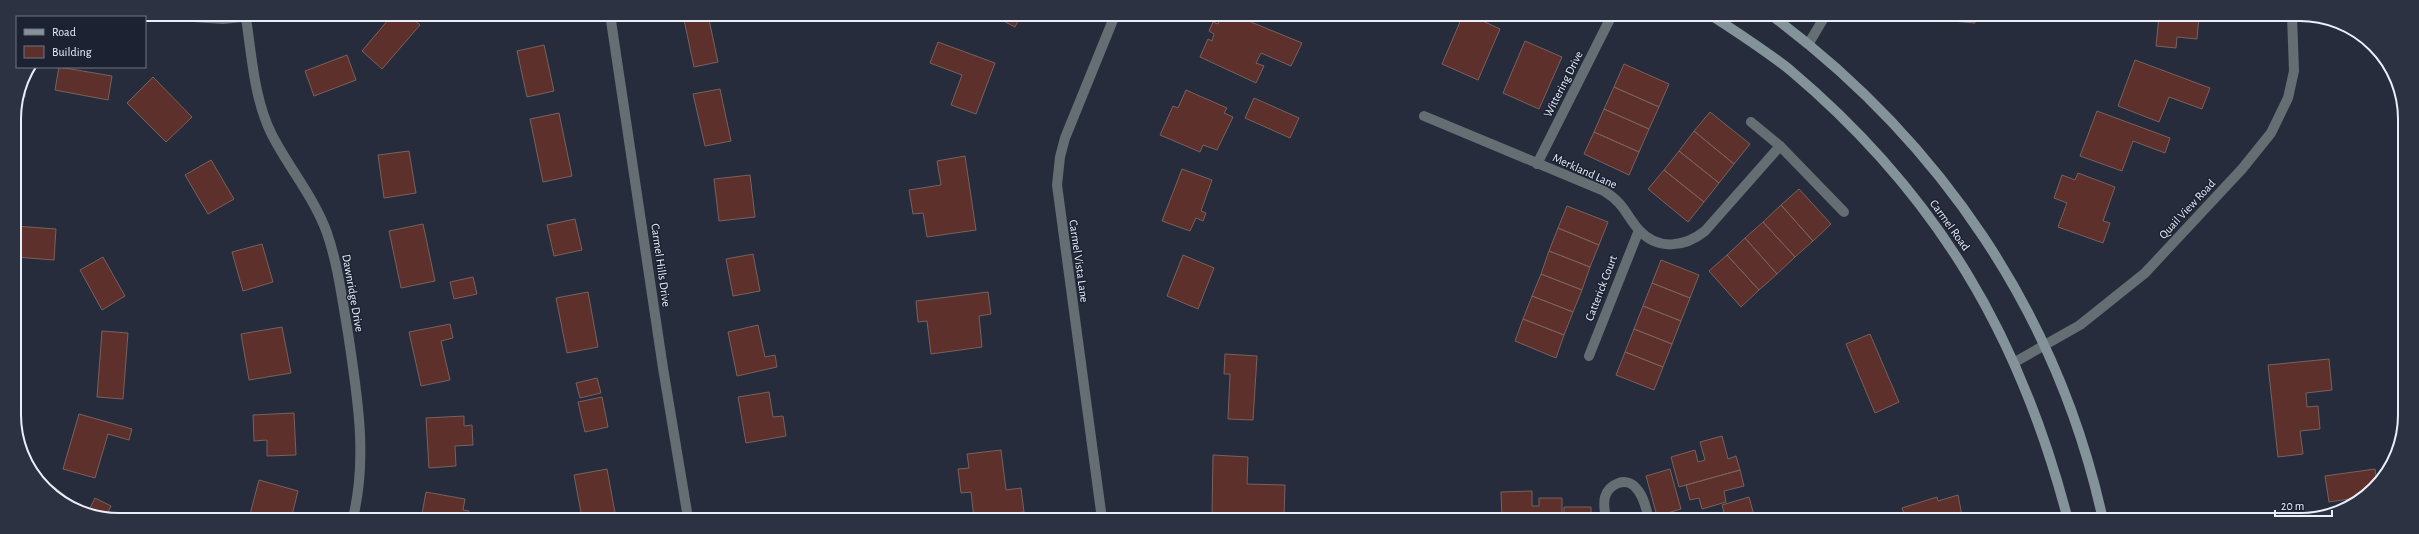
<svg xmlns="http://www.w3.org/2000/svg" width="2419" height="534" font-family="'Alegreya Sans',sans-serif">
  <rect width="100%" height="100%" fill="#262c3c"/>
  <!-- building -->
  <path fill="#5d302b" stroke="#78615e" d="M393 14H407L420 25 382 69 362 51Z
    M683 15H708L718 62 694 67Z
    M992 15H1021L1015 27Z
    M1222 15H1234L1302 43 1291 66 1261 53 1256 63 1264 66 1256 83 1200 57 1208 39 1212 41 1214 34 1209 31 1213 22 1218 24Z
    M1463 15H1470L1500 29 1478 80 1442 64Z
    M1917 16H1975V23L1917 18Z
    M2159 16H2199L2197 39 2177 37 2176 48 2156 46Z
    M1525 41 1562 57 1539 109 1503 93Z
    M938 42 995 63 976 114 951 105 962 75 930 63Z
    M544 45 554 91 527 97 517 51Z
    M347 55 356 80 314 96 305 71Z
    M2135 60 2210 88 2202 109 2169 97 2159 122 2118 106Z
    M1624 64 1669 84 1659 107 1614 87Z
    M59 67 112 76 108 100 55 90Z
    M26 71 25 97H18L25 73Z
    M153 77 192 117 166 142 127 103Z
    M1614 87 1659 107 1649 129 1604 109Z
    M720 89 731 141 705 146 693 94Z
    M1186 90 1227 108 1224 113 1233 117 1217 150 1203 145 1200 152 1160 135 1173 106 1178 108Z
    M1254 98 1299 118 1290 138 1245 118Z
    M1604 109 1649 129 1639 152 1594 132Z
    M2097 111 2170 138 2165 153 2133 141 2122 171 2080 156Z
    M1710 112 1750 144 1734 164 1694 131Z
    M559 113 572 176 543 182 530 119Z
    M1694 131 1734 164 1719 183 1679 151Z
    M1594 132 1639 152 1629 175 1584 154Z
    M409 151 416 193 384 198 378 155Z
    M1679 151 1719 183 1704 202 1664 170Z
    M965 156 976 230 927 237 923 213 913 214 909 190 941 185 937 161Z
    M211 160 234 199 208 214 185 175Z
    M1182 169 1212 180 1201 211 1206 213 1203 221 1196 218 1190 231 1162 221Z
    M1664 170 1704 202 1688 222 1648 189Z
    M2078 173 2115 187 2103 221 2110 223 2103 243 2058 227 2067 203 2054 198 2062 175 2075 180Z
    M750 175 755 217 719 221 714 179Z
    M1799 189 1831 224 1813 241 1781 205Z
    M1781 205 1813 241 1795 257 1763 222Z
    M1567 206 1608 222 1599 245 1558 228Z
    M575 219 582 250 554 256 547 225Z
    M1763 222 1795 257 1777 274 1745 238Z
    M423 224 435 281 401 288 389 231Z
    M15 226 56 229 54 260 15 257Z
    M1558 228 1599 245 1590 267 1549 251Z
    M1745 238 1777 274 1759 290 1727 255Z
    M262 244 273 282 243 291 232 252Z
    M1549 251 1590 267 1582 290 1541 274Z
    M753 254 760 291 733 296 726 259Z
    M1183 255 1214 268 1198 309 1167 296Z
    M1727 255 1759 290 1741 307 1709 271Z
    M103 257 125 296 102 310 80 270Z
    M1661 260 1699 275 1690 298 1652 283Z
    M1541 274 1582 290 1573 312 1532 296Z
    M473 277 477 294 454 299 450 282Z
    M1652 283 1690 298 1681 321 1643 306Z
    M588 292 598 347 567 353 556 298Z
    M988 292 991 314 979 316 982 347 931 354 927 321 918 322 916 301Z
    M1532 296 1573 312 1564 335 1523 319Z
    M1643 306 1681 321 1672 344 1634 329Z
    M1523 319 1564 335 1556 358 1515 341Z
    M450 324 453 338 441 341 450 380 421 386 409 332Z
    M758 325 765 357 775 355 777 367 737 376 728 332Z
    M282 327 291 373 249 380 241 334Z
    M1634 329 1672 344 1663 367 1625 352Z
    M102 331 128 333 123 399 97 397Z
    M1870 334 1899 402 1875 413 1846 344Z
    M1625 352 1663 367 1654 390 1616 375Z
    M1225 354 1257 356 1253 420 1228 419 1230 374H1224Z
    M2329 359 2332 390 2306 393 2307 407 2318 406 2320 429 2300 431 2303 454 2278 457 2268 365Z
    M597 378 601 393 580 398 576 383Z
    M769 392 773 417 783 416 786 436 746 443 738 397Z
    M602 397 608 427 585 432 578 402Z
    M294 413 296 455 267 456V440L254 441 253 415Z
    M79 414 132 429 129 440 108 434 95 478 63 469Z
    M464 416V426L472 425 473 445 455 446 456 466 429 468 426 418Z
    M1722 436 1728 459 1736 456 1740 470 1679 487 1671 457 1695 450 1698 462 1705 460 1700 442Z
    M1001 450 1006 490 1021 488 1024 512 974 518 971 492 961 493 958 469 969 468 967 454Z
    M1213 455 1248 457 1247 484 1285 485 1284 517 1212 514Z
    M607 469 616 518H582L574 475Z
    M1670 469 1681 509 1657 516 1646 476Z
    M2375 469 2377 484 2369 494 2364 497 2329 502 2325 476Z
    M1740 470 1744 486 1724 491 1726 502 1702 509 1699 498 1690 500 1686 485Z
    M259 480 298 491 292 515 281 513 280 518H249Z
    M53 486 76 504 75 505 49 491Z
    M1532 491V506H1539V498H1562V519H1502L1501 492Z
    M426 492 465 499 463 510 469 511 467 518H434L435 517 422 514Z
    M1958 495 1962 516 1951 520 1906 519 1902 508 1937 497 1938 501Z
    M1749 497 1755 519H1726L1722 505Z
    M95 498 111 506 105 518H99L88 512Z
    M1564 507H1591V519H1564Z
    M1717 513 1718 519H1702V518Z"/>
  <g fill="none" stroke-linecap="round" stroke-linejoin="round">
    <!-- service -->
    <path stroke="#646e73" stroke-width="10" d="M1751 122 1780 146 1844 212"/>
    <!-- minor -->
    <path stroke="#646e73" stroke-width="10" d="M148 14 223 19 271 14
      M610 14 663 368 688 518
      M246 18C252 57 254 99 272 135 289 168 314 197 327 233 338 265 342 299 348 333 357 395 368 456 353 518
      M1809 43 1825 16
      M1424 116 1604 191C1625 204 1625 214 1639 230 1658 251 1685 247 1705 231L1780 146
      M1537 164 1612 15
      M1589 356 1639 230
      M2015 362 2080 325 2145 273 2242 169 2271 133 2288 98 2294 71 2292 16
      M16 406 17 338
      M1102 519 1057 185 1060 157 1065 138 1115 15
      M1606 519C1605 513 1603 504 1605 497 1609 484 1626 476 1636 488 1644 496 1646 509 1649 519"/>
    <!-- secondary -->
    <path stroke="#84929a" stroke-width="10" d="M1711 15C1738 33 1765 50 1790 70 1937 194 2020 335 2068 520
      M1771 15C1940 141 2058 313 2103 520"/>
  </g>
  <g text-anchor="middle" stroke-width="3" stroke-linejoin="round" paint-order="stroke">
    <!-- street labels -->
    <g font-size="12" fill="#eaeef9" stroke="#1c2232">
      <text transform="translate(1563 84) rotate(-63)" y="4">Wittering Drive</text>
      <text transform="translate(1585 171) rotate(24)" y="4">Merkland Lane</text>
      <text transform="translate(2187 209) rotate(-47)" y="4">Quail View Road</text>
      <text transform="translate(1950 225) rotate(54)" y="4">Carmel Road</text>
      <text transform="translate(1079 261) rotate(82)" y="4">Carmel Vista Lane</text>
      <text transform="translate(661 265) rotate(82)" y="4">Carmel Hills Drive</text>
      <text transform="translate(1601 288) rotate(-69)" y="4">Catterick Court</text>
      <text transform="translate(353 293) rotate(80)" y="4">Dawnridge Drive</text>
    </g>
  </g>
  <!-- crop -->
  <path d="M0 0H2419V534H0ZM119 21H2300A98 98 0 0 1 2398 119V415A98 98 0 0 1 2300 513H119A98 98 0 0 1 21 415V119A98 98 0 0 1 119 21Z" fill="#2c3242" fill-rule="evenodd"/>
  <path fill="none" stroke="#eaeef9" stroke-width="2" d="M119 21H2300A98 98 0 0 1 2398 119V415A98 98 0 0 1 2300 513H119A98 98 0 0 1 21 415V119A98 98 0 0 1 119 21Z"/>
  <!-- legend -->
  <rect x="16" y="16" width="130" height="52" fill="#1c2232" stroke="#6e7482"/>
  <rect x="24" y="29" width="20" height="6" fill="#84929a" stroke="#6e7482"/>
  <text x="52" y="36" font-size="12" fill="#eaeef9">Road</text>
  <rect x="24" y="46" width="20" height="12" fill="#5d302b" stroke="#6e7482"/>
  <text x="52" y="56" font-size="12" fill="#eaeef9">Building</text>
  <!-- scale -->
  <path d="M2275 510v6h57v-6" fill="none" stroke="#eaeef9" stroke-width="2"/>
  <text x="2281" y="510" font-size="12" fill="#eaeef9" stroke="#1c2232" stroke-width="3" paint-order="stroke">20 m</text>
</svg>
